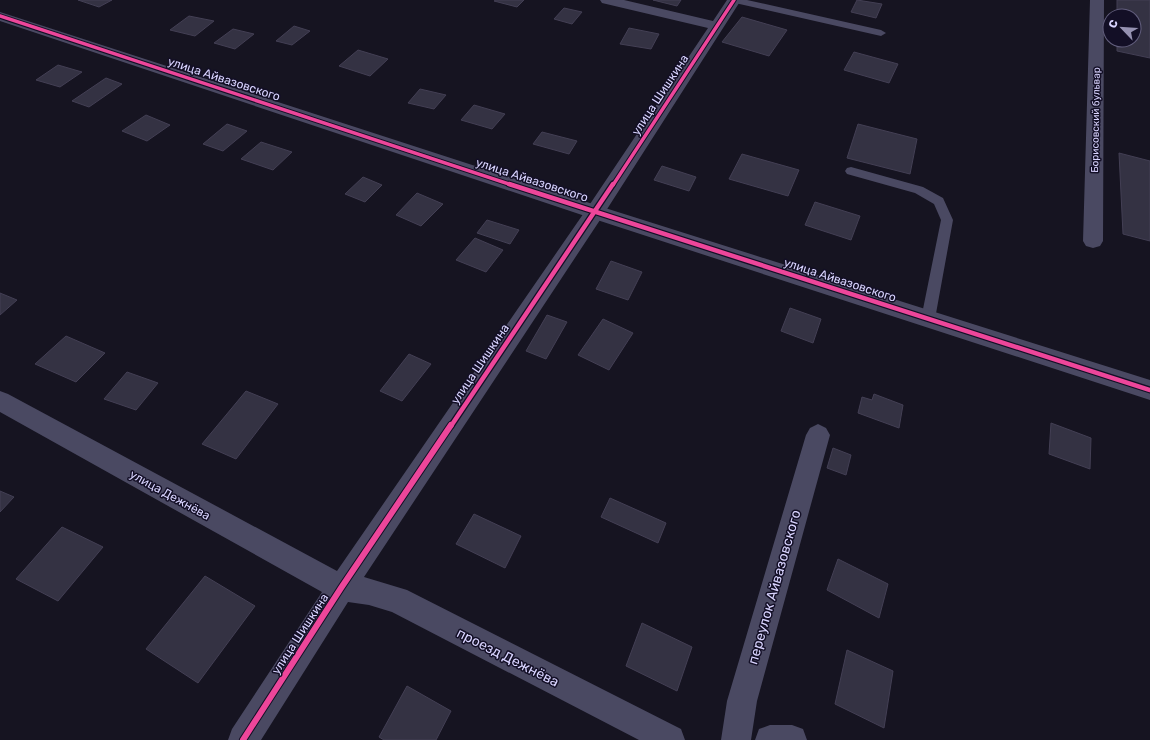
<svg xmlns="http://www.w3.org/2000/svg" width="1150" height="740" font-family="Rubik,sans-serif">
  <rect width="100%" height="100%" fill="#161421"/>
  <!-- building -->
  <path fill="#343243" stroke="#433f54" d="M78 0H112L99 7Z
    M496 0H524L517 7 494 1Z
    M653 0H681L677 6Z
    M857 0 882 4 876 18 851 12Z
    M1117 0H1150V58L1117 51V40H1134V16H1117Z
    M564 8 582 12 572 24 554 19Z
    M189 16 214 21 195 36 170 30Z
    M742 17 787 30 769 56 722 42Z
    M294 26 310 31 292 45 276 41Z
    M629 28 659 34 651 49 620 44Z
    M233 29 254 34 235 49 214 43Z
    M358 50 388 59 370 76 339 66Z
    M854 52 898 64 889 83 844 70Z
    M58 65 82 72 60 87 36 80Z
    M106 78 122 84 89 107 72 101Z
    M420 89 446 95 434 109 408 103Z
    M474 105 505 114 492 129 461 120Z
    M146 115 170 125 147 141 122 131Z
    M227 124 247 131 223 151 203 144Z
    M858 124 917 139 910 174 847 158Z
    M542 132 577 141 569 154 533 144Z
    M261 142 292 152 273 170 241 159Z
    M1119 153 1150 161V241L1123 234Z
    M742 154 799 170 788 196 729 179Z
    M662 166 696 177 689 191 654 180Z
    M363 177 382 185 365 202 345 194Z
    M417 193 443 204 421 226 396 215Z
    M815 202 860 216 851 240 805 225Z
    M487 220 519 230 510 244 477 233Z
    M475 238 503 250 486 272 456 260Z
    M611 261 642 272 628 300 596 289Z
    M0 293 17 300 0 315Z
    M790 308 821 319 813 343 781 331Z
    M547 315 567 322 546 359 526 351Z
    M603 319 633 333 609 370 578 355Z
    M66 336 105 353 76 382 35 364Z
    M409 354 431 364 402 401 380 391Z
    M127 372 158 383 136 410 104 399Z
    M246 391 278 404 236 459 202 444Z
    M874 394 903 405 899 428 858 413 862 397 872 400Z
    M1051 423 1091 438 1090 469 1049 454Z
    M833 448 851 455 846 475 827 468Z
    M0 491 14 497 0 512Z
    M610 498 666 523 658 543 601 517Z
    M474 514 521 536 505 568 456 544Z
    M62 527 103 547 58 601 16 579Z
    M838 559 888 584 879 618 827 590Z
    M205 576 255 606 198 683 146 649Z
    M642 623 692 647 677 691 626 666Z
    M847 650 893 671 884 728 835 704Z
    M407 686 451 711 436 740H384L379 737Z"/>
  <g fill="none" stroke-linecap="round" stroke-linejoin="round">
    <!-- service -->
    <path fill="#4a4962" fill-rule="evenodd" d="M730 0H747L881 30 886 33 881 36 735 3Z
      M851 167 923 187 943 198 953 220 935 319 933 323 928 325 923 323 921 319 941 220 934 204 915 193 847 174 845 171 847 168Z"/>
    <!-- minor -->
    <path fill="#4a4962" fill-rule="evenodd" d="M600 0H624L713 21 727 0H741L602 217 364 577 407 590 681 729 685 740H639L392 612 369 605 348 602 261 740H228L232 729 322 592 0 412V391L8 394 337 571 588 207 708 28 602 3Z
      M1090 0H1104L1103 241 1100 246 1093 248 1086 246 1083 241Z
      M818 424 826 428 830 435 757 701 751 740H721L727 701 806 435 810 428Z
      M770 725H792L803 729 807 740H755L759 729Z"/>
    <!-- tertiary -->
    <path fill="#4a4962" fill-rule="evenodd" d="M0 12 602 207 1150 380V400L588 217 0 21Z"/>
    <defs>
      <path id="cycleway-far2" d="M0 16 512 185
        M613 185 734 0"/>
      <path id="cycleway-far1" d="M509 184 1150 390
        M451 426 613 184"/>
      <path id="cycleway" d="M243 740 341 588 451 425"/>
    </defs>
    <!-- cycleway-far2 casing -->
    <use href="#cycleway-far2" stroke="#130f26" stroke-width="5.5"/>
    <!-- cycleway-far1 casing -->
    <use href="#cycleway-far1" stroke="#130f26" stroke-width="7"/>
    <!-- cycleway casing -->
    <use href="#cycleway" stroke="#130f26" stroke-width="8"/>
    <!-- cycleway-far2 -->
    <use href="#cycleway-far2" stroke="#ed469a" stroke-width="3.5"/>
    <!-- cycleway-far1 -->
    <use href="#cycleway-far1" stroke="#ed469a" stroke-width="4.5"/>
    <!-- cycleway -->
    <use href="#cycleway" stroke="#ed469a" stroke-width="6"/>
  </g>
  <g text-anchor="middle" stroke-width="3" stroke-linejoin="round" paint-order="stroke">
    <!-- far-street labels -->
    <g font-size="10" fill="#d9d4ff" stroke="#130f26">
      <text transform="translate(1095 120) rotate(-89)" y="4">Борисовский бульвар</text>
    </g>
    <!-- street labels -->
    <g font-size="12" fill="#d9d4ff" stroke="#130f26">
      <text transform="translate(224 79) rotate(18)" y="4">улица Айвазовского</text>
      <text transform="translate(660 95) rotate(-57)" y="4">улица Шишкина</text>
      <text transform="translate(532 180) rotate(18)" y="4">улица Айвазовского</text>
      <text transform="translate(840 280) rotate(18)" y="4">улица Айвазовского</text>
      <text transform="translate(480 364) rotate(-56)" y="4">улица Шишкина</text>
      <text transform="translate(170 495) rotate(29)" y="4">улица Дежнёва</text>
      <text transform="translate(300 634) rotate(-57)" y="4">улица Шишкина</text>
    </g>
    <!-- near-street labels -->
    <g font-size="14" fill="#d9d4ff" stroke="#130f26">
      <text transform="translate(774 587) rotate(-74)" y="5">переулок Айвазовского</text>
      <text transform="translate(508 657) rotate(27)" y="5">проезд Дежнёва</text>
    </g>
  </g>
  <!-- north arrow -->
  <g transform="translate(1122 28) rotate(295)"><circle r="19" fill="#130f26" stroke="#625e7d"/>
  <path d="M0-3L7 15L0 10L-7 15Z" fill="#9591b1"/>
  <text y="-6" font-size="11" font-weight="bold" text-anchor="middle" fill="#d9d4ff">С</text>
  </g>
</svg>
